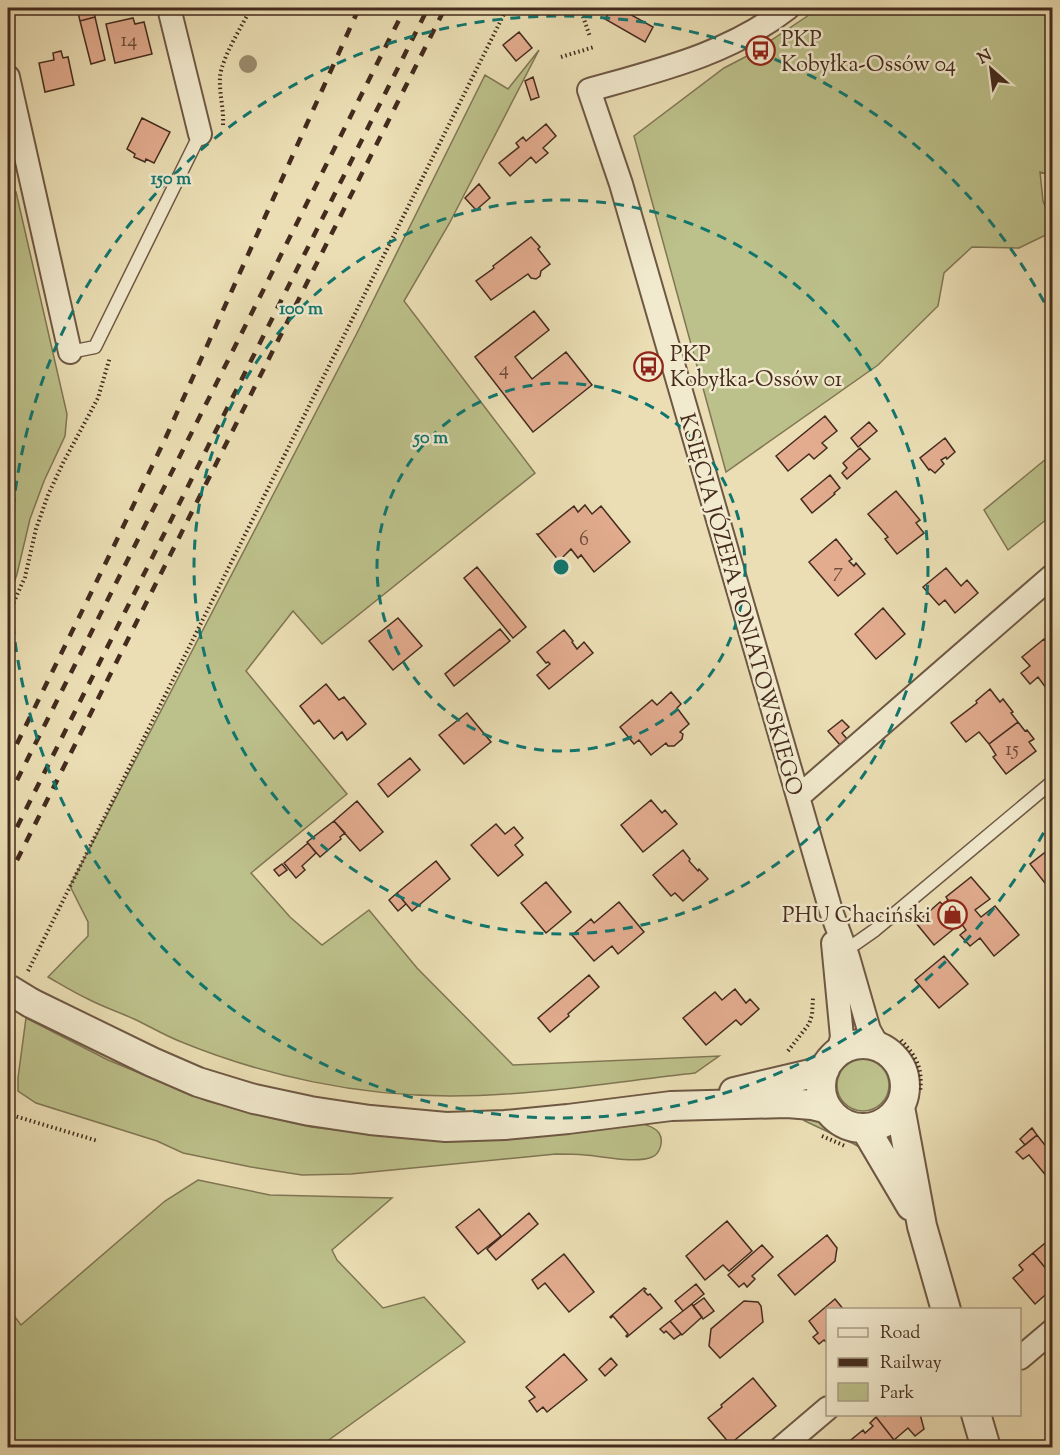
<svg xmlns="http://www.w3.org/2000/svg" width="1060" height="1455" font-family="'Sorts Mill Goudy',serif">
  <rect width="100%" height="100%" fill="#ebdeb4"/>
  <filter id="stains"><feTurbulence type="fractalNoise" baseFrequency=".00333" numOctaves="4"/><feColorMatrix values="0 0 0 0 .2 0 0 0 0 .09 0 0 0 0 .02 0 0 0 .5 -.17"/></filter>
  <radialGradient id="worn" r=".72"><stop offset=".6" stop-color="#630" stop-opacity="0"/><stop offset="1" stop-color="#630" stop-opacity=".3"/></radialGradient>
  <!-- green -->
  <path fill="#bcc08a" stroke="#807654" stroke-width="1.5" d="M817 8H1052V175L1040 172 1043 201 1052 222V232L1019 248 972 247 944 273 938 306 878 365 726 472 634 136 724 68 749 55 806 17Z
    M539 50 449 224 404 301 535 473 322 644 293 611 246 671 347 794 251 873 290 917 322 945 369 910 417 968 513 1065 719 1056 695 1073C614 1082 532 1096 450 1096 358 1096 264 1076 179 1041 164 1035 149 1026 134 1019 119 1012 103 1007 88 999 75 993 62 985 48 977L88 936V922L70 886 356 335 485 75 508 89Z
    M16 192 67 414 65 436 44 481 30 519 17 574 8 600V194Z
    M1052 454V515L1008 550 984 510Z
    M26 1018 108 1060 207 1101 258 1115 311 1127 363 1133 427 1139 544 1135 643 1124C649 1126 655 1127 659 1133 664 1141 660 1154 652 1157 636 1164 602 1156 585 1155 575 1154 566 1154 556 1154L351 1174 302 1175 251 1167 183 1153 157 1141 36 1103 18 1091V1078Z
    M837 1085a26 26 0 1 1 52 0a26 26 0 1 1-52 0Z
    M800 1117 825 1120 834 1128 858 1142 868 1152 854 1144 805 1121Z
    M198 1180 270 1195 392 1198 332 1250 337 1260 383 1308 424 1297 465 1342 319 1447H8V1308L21 1325 165 1201Z"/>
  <!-- building -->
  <path fill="#e3ac8f" stroke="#442b1e" stroke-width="1.5" d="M77 8H93L95 17 80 21Z
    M612 8H619L653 27 645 42 605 19Z
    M95 17 105 60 91 64 80 21Z
    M133 18 135 24 144 22 152 54 115 63 106 24Z
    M519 32 532 48 516 61 503 45Z
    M61 51 63 58 68 57 74 85 45 92 39 63 54 60 53 53Z
    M533 77 539 97 531 100 525 81Z
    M142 118 170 132 154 163 146 159 145 162 134 157 135 154 127 149Z
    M546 124 556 136 543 148 548 153 536 163 531 157 510 176 499 163 519 147 516 143 523 137 526 141Z
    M479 184 490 198 476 210 465 198Z
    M531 237 540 247 538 249 550 264 541 271 540 276 536 279 531 278 528 274 491 300 476 281 494 268 493 266Z
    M534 311 549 330 515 357 532 379 566 352 592 385 533 432 475 357Z
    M825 416 837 431 822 443 827 448 814 459 809 454 788 471 776 456Z
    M869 422 877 431 858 447 851 438Z
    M945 438 955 452 947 459 946 457 941 460 944 464 935 473 930 469 929 470 920 458Z
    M860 448 870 459 847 479 842 473 847 468 843 463Z
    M830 475 840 488 834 493 835 494 812 513 801 499Z
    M896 491 920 520 916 523 924 533 897 554 885 539 888 537 868 514Z
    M585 505 592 514 601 506 630 542 594 572 581 555 578 558 571 549 559 561 537 534H539L574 506 578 512Z
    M836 539 852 559 849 561 854 566 856 563 865 574 838 596 809 562Z
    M477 567 526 627 513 638 464 578Z
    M946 568 961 586 967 580 978 593 955 613 945 600 939 605 923 587Z
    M883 608 905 634 876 659 855 634Z
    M398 618 422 646 393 670 369 641Z
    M500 629 510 641 454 686 445 674Z
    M564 630 573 641 572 642 577 649 584 642 593 653 549 689 537 675 550 664 548 662 546 663 537 652Z
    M1044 639 1052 649V683L1046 688 1038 677 1030 684 1021 673 1030 666 1022 657Z
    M326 684 339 700 344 697 366 724 347 740 342 732 334 739 319 720 314 724 300 706Z
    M990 689 1000 702 1003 699 1013 712 1011 713 1018 722 989 744 979 732 966 742 951 723 977 703 976 701Z
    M671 692 681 704 677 708 689 724 680 732 683 734 682 739 674 746H668L666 743 651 755 639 740 634 744 620 727 652 700 657 705Z
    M467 713 491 742 464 764 439 735Z
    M842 720 849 727 842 733 847 739 840 745 828 731Z
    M1018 722 1025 731 1027 730 1034 739 1029 742 1036 751 1006 774 993 757 996 755 989 744Z
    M410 758 420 770 388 797 378 784Z
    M651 800 662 813 665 810 677 824 643 852 621 825Z
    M357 801 383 832 360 851 334 821Z
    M334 821 345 833 340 837 341 839 320 857 307 842Z
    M496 824 505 834 514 827 523 838 515 845 523 855 498 876 471 845Z
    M308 843 316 853 302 866 305 870 296 878 284 863Z
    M1052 847V892L1030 864Z
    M683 850 690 859 689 861 698 871 699 869 708 879 683 901 675 893 671 896 653 875Z
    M436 861 450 879 412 911 397 893Z
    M282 864 287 870 279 876 274 870Z
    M971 877 990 899 975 910 981 917 995 906 1019 935 994 956 980 938 970 946 960 935 966 930 961 923 934 945 916 923 940 902 943 905 948 900 946 897Z
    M546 882 571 912 546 933 521 903Z
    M397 893 406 904 398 911 389 900Z
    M619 902 644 932 618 954 612 946 594 961 572 935 591 919 594 923Z
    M944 956 968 984 939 1008 915 980Z
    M589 975 599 987 568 1014 569 1016 550 1032 538 1018Z
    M735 989 746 1003 750 999 759 1009 741 1025 736 1020 706 1045 683 1018 715 992 722 1000Z
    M1032 1128 1037 1135 1025 1145 1020 1139Z
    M1037 1135 1052 1154V1175L1048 1178 1029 1155 1023 1159 1016 1152Z
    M479 1209 501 1236 478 1254 456 1227Z
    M529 1213 538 1224 496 1260 487 1249Z
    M727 1221 752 1251 729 1271 723 1265 705 1280 686 1256Z
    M827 1235 837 1248 835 1261 795 1295 778 1275Z
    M1049 1240 1052 1245V1276L1033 1253Z
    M762 1245 773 1257 752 1276 755 1279 747 1287 744 1283 739 1287 728 1275Z
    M1033 1253 1052 1276V1289L1035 1304 1013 1278 1023 1270 1019 1265Z
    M564 1254 594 1292 569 1312 545 1283 538 1289 532 1280Z
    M696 1284 704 1294 683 1311 675 1301Z
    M644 1288 646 1289 644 1291 648 1295 650 1294 662 1308 627 1337 626 1336 628 1334 613 1316 611 1318 610 1317Z
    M704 1298 714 1311 703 1319 693 1306Z
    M835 1299 844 1310H828V1344L824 1340 819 1344 813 1337 818 1333 809 1321Z
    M744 1301 758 1302 761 1306 763 1322 720 1358 709 1346 711 1329Z
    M692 1304 702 1317 682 1335 670 1321Z
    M670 1321 681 1334 674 1339 666 1331 664 1333 660 1329Z
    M564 1354 587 1380 547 1412 543 1407 537 1412 529 1401 535 1397 526 1387Z
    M611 1358 617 1365 605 1376 599 1369Z
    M753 1378 776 1406 730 1444 708 1418 722 1407 721 1405Z
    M879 1414H884L885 1416 887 1414H920L924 1429 915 1436 908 1428 894 1440 876 1417Z
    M876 1417 894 1440 885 1448H848V1447L846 1444 863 1430 865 1433 873 1426 870 1423Z"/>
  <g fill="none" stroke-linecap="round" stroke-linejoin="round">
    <defs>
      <path id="service" d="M70 352 95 347 200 134
        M841 947 855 944 875 930 1052 782"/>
      <path id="minor" d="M169 8 200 134
        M788 8C729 54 660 70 589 90L621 184 831 911 848 957 869 1030 878 1046
        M8 77 70 352
        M798 797 1052 576
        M833 943 842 1037 838 1052
        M1020 1358 1052 1331
        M781 1448 828 1408"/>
      <path id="tertiary" d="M31 1003 152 1062 198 1082 254 1099 310 1111 370 1120 446 1127 505 1125 568 1119 671 1106 787 1103 812 1105 828 1109
        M821 1086a42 42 0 1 1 84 0a42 42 0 1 1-84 0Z
        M734 1092 810 1074 825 1069
        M900 1107 922 1226 946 1310
        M865 1128 911 1206
        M976 1414 986 1448"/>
    </defs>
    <!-- service casing -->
    <use href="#service" stroke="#6e5844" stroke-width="15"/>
    <!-- minor casing -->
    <use href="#minor" stroke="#6e5844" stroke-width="26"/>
    <!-- tertiary casing -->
    <use href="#tertiary" stroke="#6e5844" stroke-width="32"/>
    <!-- path -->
    <path stroke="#442b1e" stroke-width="4" stroke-dasharray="1.5 3" stroke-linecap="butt" d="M580 8 590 37
      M561 57 594 47
      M223 125C224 109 219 93 220 77 222 57 242 26 251 8
      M8 615 25 577 36 529 48 495 63 463 98 398 110 357
      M28 971 507 8
      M901 1040C917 1057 923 1069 920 1092
      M788 1051 809 1024 812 1015 813 998
      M8 1114 98 1141
      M822 1136 845 1146"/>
    <!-- service -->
    <use href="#service" stroke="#f2eace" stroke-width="12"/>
    <!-- minor -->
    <use href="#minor" stroke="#f2eace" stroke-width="22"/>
    <!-- tertiary -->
    <use href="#tertiary" stroke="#f2eace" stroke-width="28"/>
    <!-- rail -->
    <path stroke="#442b1e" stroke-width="4.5" stroke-dasharray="10 10" stroke-linecap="butt" d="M8 762 111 552 166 437 359 8
      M8 798 405 8
      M8 845 428 8
      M8 878 445 8"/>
    <defs>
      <path id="tertiary-bridge" d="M8 989 31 1003"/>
    </defs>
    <!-- tertiary-bridge casing -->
    <use href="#tertiary-bridge" stroke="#6e5844" stroke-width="32" stroke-linecap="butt"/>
    <!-- tertiary-bridge -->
    <use href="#tertiary-bridge" stroke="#f2eace" stroke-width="28"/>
  </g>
  <!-- trees -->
  <circle fill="#9c8c6e" cx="248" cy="64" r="9"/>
  <!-- distance rings -->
  <g fill="none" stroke="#0f766e" stroke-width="3" stroke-dasharray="10 8">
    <circle cx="561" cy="567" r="184"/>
    <circle cx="561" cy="567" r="367"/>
    <path d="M1052 817A551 551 0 1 1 1052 317"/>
  </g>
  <!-- icons -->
  <defs>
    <symbol id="bus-ring" viewBox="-11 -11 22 22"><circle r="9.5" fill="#f2eace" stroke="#8f2418" stroke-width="1.5"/><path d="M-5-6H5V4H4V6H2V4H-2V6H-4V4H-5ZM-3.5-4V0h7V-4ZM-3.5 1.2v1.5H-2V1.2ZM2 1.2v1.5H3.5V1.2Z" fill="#8f2418"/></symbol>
    <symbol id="shop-ring" viewBox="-11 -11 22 22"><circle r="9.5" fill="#f2eace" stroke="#8f2418" stroke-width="1.5"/><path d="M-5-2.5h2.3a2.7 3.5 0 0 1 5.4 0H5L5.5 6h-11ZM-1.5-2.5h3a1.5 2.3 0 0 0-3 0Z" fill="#8f2418"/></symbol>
  </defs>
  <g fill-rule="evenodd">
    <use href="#bus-ring" x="744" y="34" width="33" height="33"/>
    <use href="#bus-ring" x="632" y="350" width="33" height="33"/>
    <use href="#shop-ring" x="936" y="898" width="33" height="33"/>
  </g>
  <g text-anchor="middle" stroke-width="5" stroke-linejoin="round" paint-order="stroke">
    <!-- number labels -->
    <g font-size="20" fill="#6c4b3a">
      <text x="129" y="46">14</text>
      <text x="504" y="375">4</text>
      <text x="584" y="545">6</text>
      <text x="838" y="577">7</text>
      <text x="1012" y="755">15</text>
    </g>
    <!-- poi labels -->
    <g font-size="22" fill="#442b1e" stroke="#f2eace" text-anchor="start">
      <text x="781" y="46">PKP<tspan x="781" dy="25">Kobyłka-Ossów 04</tspan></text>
      <text x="670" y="361">PKP<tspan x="670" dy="25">Kobyłka-Ossów 01</tspan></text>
      <text x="931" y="922" text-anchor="end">PHU Chaciński</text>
    </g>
    <!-- street labels -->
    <g font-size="22" fill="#442b1e" stroke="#f2eace">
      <text transform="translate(742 604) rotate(74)" y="8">KSIĘCIA JÓZEFA PONIATOWSKIEGO</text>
    </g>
  </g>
  <circle cx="561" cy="567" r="9" fill="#0f766e" stroke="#f2eace" stroke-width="3"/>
  <g font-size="18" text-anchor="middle" font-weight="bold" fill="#0f766e" stroke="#f2eace" stroke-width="5" stroke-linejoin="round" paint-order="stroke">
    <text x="171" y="184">150 m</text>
    <text x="301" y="314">100 m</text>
    <text x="431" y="443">50 m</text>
  </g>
  <!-- margin -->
  <rect width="1060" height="1455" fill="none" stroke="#ebdeb4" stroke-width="30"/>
  <rect x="9" y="9" width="1042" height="1437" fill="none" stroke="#442b1e" stroke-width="3"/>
  <rect x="15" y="15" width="1030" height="1425" fill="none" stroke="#442b1e" stroke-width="1.5"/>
  <!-- legend -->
  <rect x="826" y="1308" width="195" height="108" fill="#f2eace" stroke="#ac9e88" stroke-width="1.5"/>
  <rect x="838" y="1328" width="30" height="9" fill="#f2eace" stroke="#ac9e88" stroke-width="1.5"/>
  <text x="880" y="1338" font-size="18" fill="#442b1e">Road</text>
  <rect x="838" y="1358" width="30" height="9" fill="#442b1e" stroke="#ac9e88" stroke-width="1.5"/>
  <text x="880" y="1368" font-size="18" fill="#442b1e">Railway</text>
  <rect x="838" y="1383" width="30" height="18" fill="#bcc08a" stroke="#ac9e88" stroke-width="1.5"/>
  <text x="880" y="1398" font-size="18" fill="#442b1e">Park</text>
  <!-- north arrow -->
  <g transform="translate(991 69) rotate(332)" stroke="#f2eace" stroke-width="4.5" paint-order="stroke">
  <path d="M0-4.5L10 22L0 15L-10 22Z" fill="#442b1e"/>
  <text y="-9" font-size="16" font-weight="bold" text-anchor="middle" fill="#442b1e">N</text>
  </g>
  <rect width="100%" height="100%" filter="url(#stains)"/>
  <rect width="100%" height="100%" fill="url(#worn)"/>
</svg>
